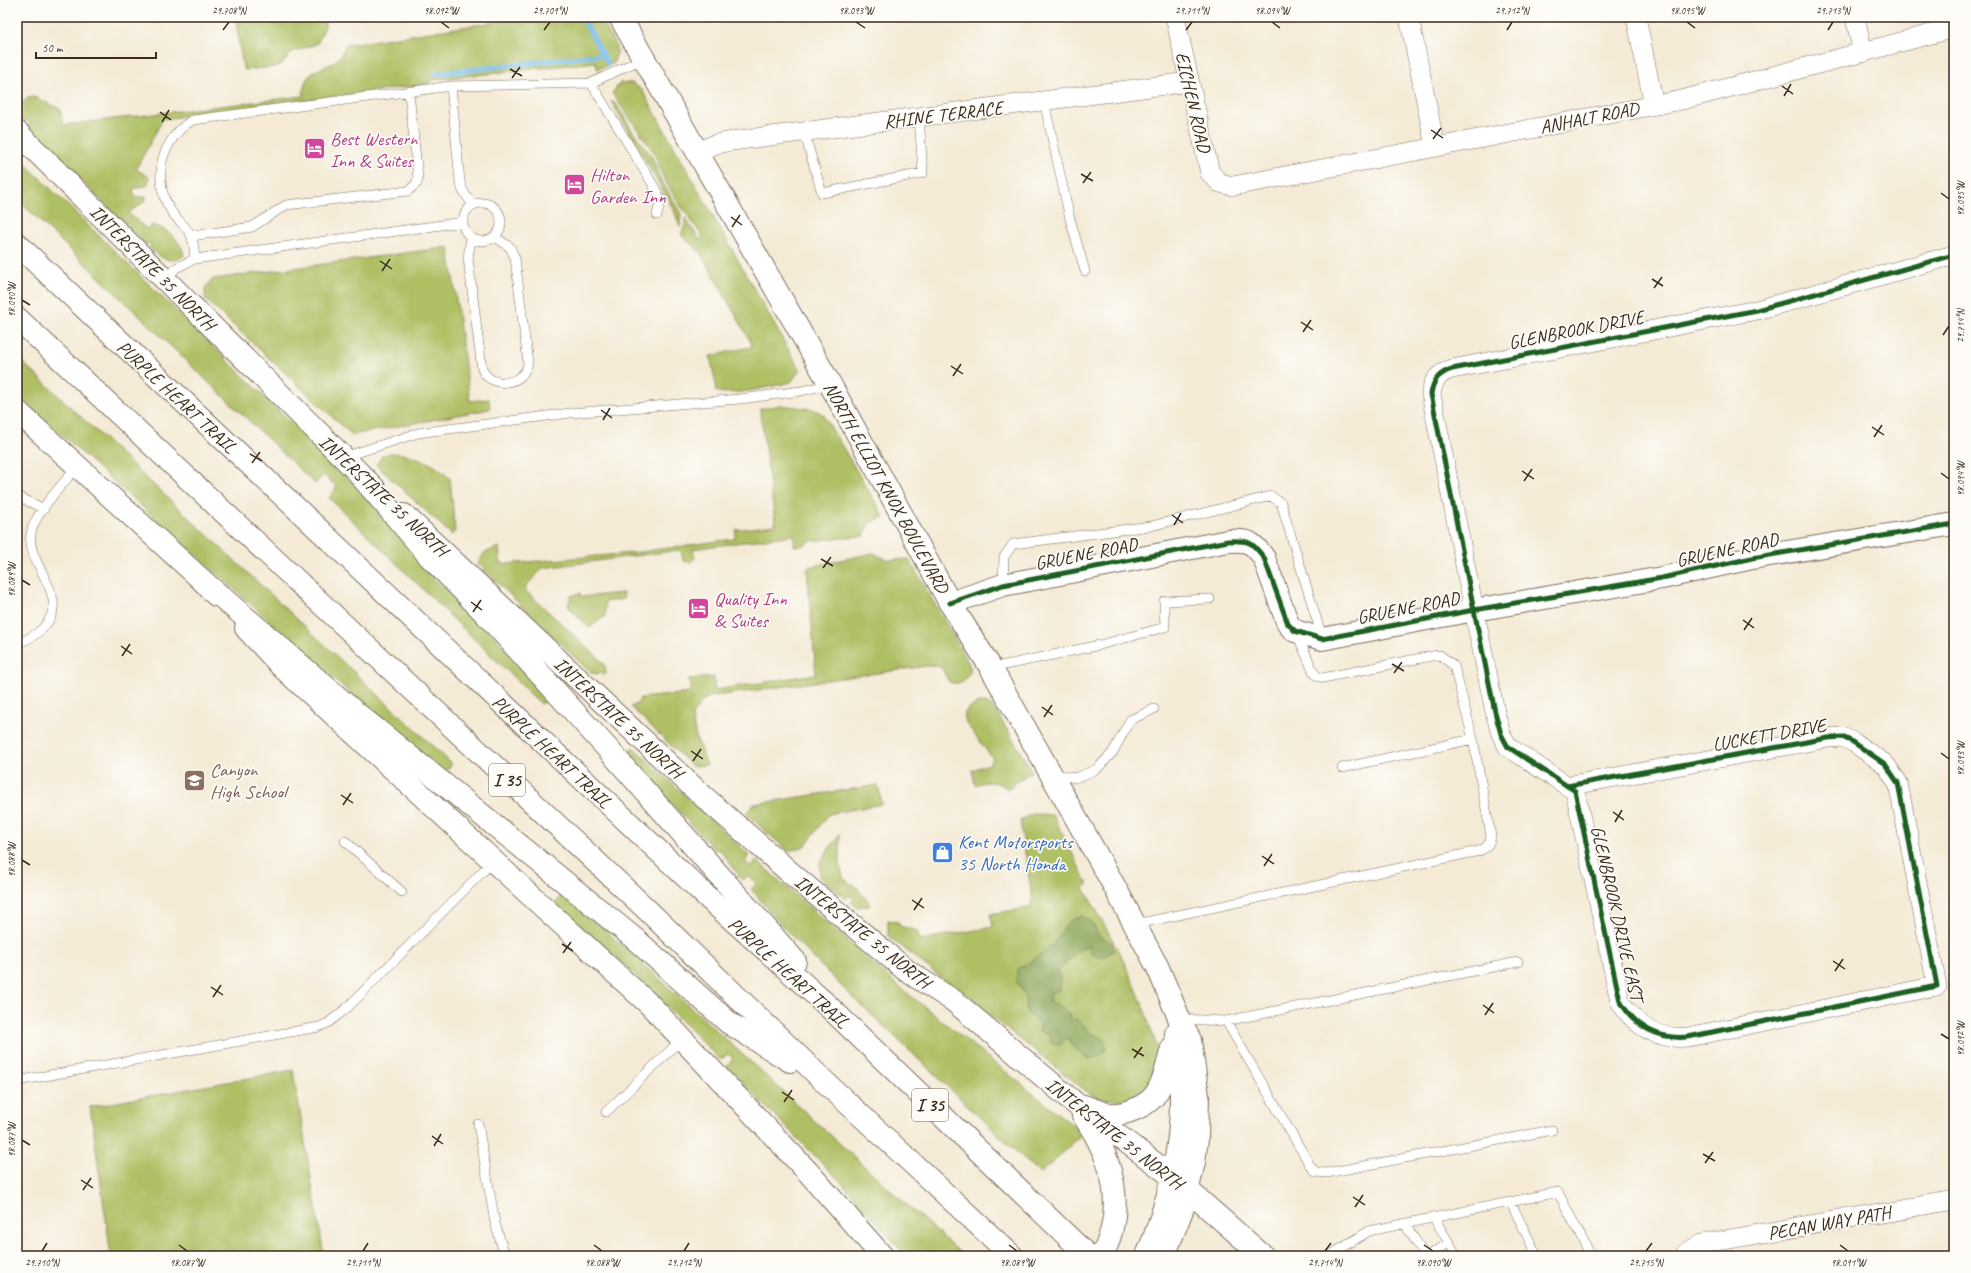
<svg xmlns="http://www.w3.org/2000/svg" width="1971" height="1273" font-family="Caveat,sans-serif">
  <rect width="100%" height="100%" fill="#fdfcf7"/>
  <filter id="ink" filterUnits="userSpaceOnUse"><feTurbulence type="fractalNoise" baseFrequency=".025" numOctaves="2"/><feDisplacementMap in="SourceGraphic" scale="8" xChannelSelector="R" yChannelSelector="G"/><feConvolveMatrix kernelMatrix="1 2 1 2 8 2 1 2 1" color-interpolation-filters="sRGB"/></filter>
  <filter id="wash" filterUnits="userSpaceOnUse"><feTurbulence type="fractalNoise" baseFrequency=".012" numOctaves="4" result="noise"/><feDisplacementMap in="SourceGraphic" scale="16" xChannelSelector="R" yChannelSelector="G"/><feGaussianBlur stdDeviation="0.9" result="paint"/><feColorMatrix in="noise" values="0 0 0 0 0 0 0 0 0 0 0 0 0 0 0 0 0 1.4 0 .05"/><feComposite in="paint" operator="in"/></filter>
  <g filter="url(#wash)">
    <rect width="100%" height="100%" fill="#f4ead5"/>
    <!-- green -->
    <path fill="#afbf63" stroke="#757440" d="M235 17H325V27L317 44 292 52 283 63 276 67 245 70 243 68Z
      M528 17H600L616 46 617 53 613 64 597 69 596 62 430 80 429 84 163 119 136 169 149 177 148 185 133 189 134 195 137 197H147L144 202 128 213 147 229 153 225C166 228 183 242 184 256 171 265 159 257 149 248L151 246 149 243 145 244 27 127 30 122 27 120 23 123 18 119 20 105 28 98 34 97 60 109 63 125 303 96C303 58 338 77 345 45Z
      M620 83H632L642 90 800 370 791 382C774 386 730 397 715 391L716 385 710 356 750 347 752 344 700 252 681 235 685 225V218L700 240 703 237 680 205 664 179 653 151 612 93Z
      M611 101 617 105 633 132 651 155 660 178 681 214 680 227 674 210Z
      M17 156 344 474 436 574 433 579 443 587 448 583 550 700 541 704 329 498 337 487 324 475 315 484 17 199Z
      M449 247 470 401 489 399 490 409 352 435 205 299V288L213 279Z
      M17 357 452 764 445 772 407 744 17 395Z
      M780 405 813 409 823 414 884 517 869 523 864 536 810 541 802 546H794V535L693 549 695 558 691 562 683 561 681 550 543 568 525 587 527 592 602 661 605 666 606 674 591 673 478 564 484 553 499 547 501 563 505 564 632 553 733 539 735 538 736 530 774 525 775 522 760 409Z
      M390 453C411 453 436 463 450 479L455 531 452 535 376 465 382 456Z
      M873 553 888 560 909 559 968 662 971 670C966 680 960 686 949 682L941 667 934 665 709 697 702 701 692 716 696 737 707 765 692 766 631 707 638 703 640 698 690 693 689 679 714 677V690L816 674 807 569 809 567Z
      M580 593 581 597 623 593 624 599 605 602V617C598 619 596 625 589 628L568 606 571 596Z
      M979 703H986L994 708 1032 771 1007 789C1000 780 983 781 975 785L972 770 989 764 993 759 966 723 964 714 968 708Z
      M633 747 749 855 745 862 752 867 756 860 896 984 1075 1127 1080 1136 1040 1174 841 986 783 927 751 889 756 884 749 876 742 880 721 851 713 848 625 754Z
      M878 785 882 804 829 814 804 847 788 851 746 814 754 804Z
      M1032 814 1053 815 1088 885 1084 888C1108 932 1134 975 1149 1023 1152 1033 1157 1044 1158 1055 1158 1070 1149 1086 1136 1094 1121 1102 1106 1102 1090 1094L888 936V920L898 922 900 926 918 931 919 940 993 927 990 914 1028 908 1033 903 1020 821Z
      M840 834V864L843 877 849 883 855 885 865 898 871 903 869 906 856 907 851 902 854 899 850 895 846 899 820 877V861Z
      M563 893C699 1012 829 1136 964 1256H906L840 1181 726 1067 733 1059 728 1054 720 1060 629 969 555 904Z
      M293 1070 324 1256H111L90 1107Z"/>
    <!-- forest -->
    <path fill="#8ba659" stroke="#63683c" d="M1083 916 1094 925 1098 935 1112 943 1113 951 1102 958 1091 953 1089 945 1080 949 1058 971 1060 977 1059 990 1052 992 1049 1002 1057 1004 1070 1015 1071 1021 1077 1019C1089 1027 1086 1033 1102 1037L1107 1047 1100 1056 1088 1059 1071 1045 1069 1038 1059 1045 1050 1042 1051 1036 1039 1031V1023L1026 1012 1025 995 1016 981 1018 969 1033 960 1053 944 1069 921Z"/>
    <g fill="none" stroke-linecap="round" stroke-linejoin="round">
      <!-- stream -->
      <path stroke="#75bced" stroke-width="5" d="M582 17 608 64
        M593 56 602 54
        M434 74 589 56"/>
    </g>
  </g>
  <g filter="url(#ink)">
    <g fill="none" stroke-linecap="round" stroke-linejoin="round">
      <defs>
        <path id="service" d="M591 83 658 193 660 204 657 215
          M451 86 460 182 463 191 472 204
          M1044 101 1070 219 1085 271
          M804 132 822 193 923 173 919 117
          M463 222a19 19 0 1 1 38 0a19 19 0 1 1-38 0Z
          M192 236 252 227 286 205 408 191 417 183 418 178 409 92
          M471 237 468 258 482 369C491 390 525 385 528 363L515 258 510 247 495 237
          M195 259C194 252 194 241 191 235 186 226 177 220 171 211 159 193 157 165 168 146 174 135 181 126 193 120L451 86 591 83 644 58
          M166 279 176 268 195 259 463 222
          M344 457 418 433 570 413 740 399 801 391 830 384
          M17 496 44 509
          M1003 585 1004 557 1013 544 1151 526 1271 496 1281 503 1322 637
          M17 643C28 640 35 636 43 628 74 597 25 565 31 533 34 514 65 481 78 466
          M991 668 1100 645 1165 627 1164 601 1210 599
          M1342 768 1473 739
          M1054 774 1076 778 1097 769 1113 752 1130 720 1154 709
          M345 841 402 892
          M1136 924 1479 851C1487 848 1489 845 1491 836L1473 739 1454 666 1440 655 1431 656 1323 678 1317 676 1313 671 1297 634
          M1179 1019 1226 1021 1518 962
          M1226 1021 1311 1167 1316 1172 1327 1173 1552 1130
          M17 1081 319 1027 328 1023 347 1008 493 861
          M606 1112 682 1039
          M478 1124 495 1223 505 1256
          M1511 1203 1537 1256
          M1434 1218 1457 1256
          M1405 1224 1425 1256
          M1329 1256 1369 1231 1558 1192 1591 1256
          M1427 1256 1449 1243"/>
        <path id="minor" d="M1175 17 1210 173 1220 183 1233 186 1682 100 1954 28
          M1409 17 1435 146
          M1636 17 1654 105
          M1855 17 1863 53
          M699 151 716 144 732 141 1189 82
          M1567 786 1828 738 1842 737 1853 742 1885 764 1898 783 1937 986 1688 1037C1659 1040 1635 1027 1620 1001L1575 791 1508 747 1501 734 1495 712 1474 610 1431 394C1433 380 1439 373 1452 369L1757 310 1954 255
          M1686 1256V1253L1701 1244 1954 1200"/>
        <path id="tertiary" d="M950 603 1003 585 1228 541C1248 540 1252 541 1264 558L1288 624 1295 631 1322 639 1474 610 1662 578 1752 558 1954 524"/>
        <path id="secondary" d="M620 17 830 384 950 603 991 668 1112 882 1158 968 1179 1018 1190 1040 1198 1096 1197 1139 1194 1162 1184 1205 1164 1256
          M17 132 374 488
          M17 411 203 581 216 595
          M404 515 696 790 793 875 907 971 954 1001 1076 1104 1173 1177 1263 1256
          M246 628 283 668 650 1005 809 1173 882 1256
          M1084 1106C1092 1109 1100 1112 1108 1114 1124 1116 1149 1106 1157 1092 1165 1079 1168 1062 1172 1048
          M1083 1115C1113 1159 1127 1206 1102 1256
          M1147 1256C1167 1207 1181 1155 1181 1101 1181 1078 1177 1056 1176 1033"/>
        <path id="motorway" d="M17 244 705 895 828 1006 1088 1256
          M17 318 642 905 826 1083 1012 1256
          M360 475 430 557 483 611 607 748 795 961
          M203 581 355 712 635 939 729 1023 790 1061"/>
      </defs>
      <!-- service casing -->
      <use href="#service" stroke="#7c6d5e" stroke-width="10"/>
      <!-- minor casing -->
      <use href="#minor" stroke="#7c6d5e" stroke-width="20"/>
      <!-- tertiary casing -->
      <use href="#tertiary" stroke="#7c6d5e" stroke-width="24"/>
      <!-- secondary casing -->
      <use href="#secondary" stroke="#7c6d5e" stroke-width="24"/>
      <!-- motorway casing -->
      <use href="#motorway" stroke="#7c6d5e" stroke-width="24"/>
      <!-- service -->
      <use href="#service" stroke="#fff" stroke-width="9"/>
      <!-- minor -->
      <use href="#minor" stroke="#fff" stroke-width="19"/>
      <!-- tertiary -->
      <use href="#tertiary" stroke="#fff" stroke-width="22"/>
      <!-- secondary -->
      <use href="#secondary" stroke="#fff" stroke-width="22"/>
      <!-- motorway -->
      <use href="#motorway" stroke="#fff" stroke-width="22"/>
      <defs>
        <path id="cycleway" d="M950 603 1003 585 1228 541C1248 540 1252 541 1264 558L1288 624 1295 631 1322 639 1474 610 1662 578 1752 558 1954 524
          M1567 786 1828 738 1842 737 1853 742 1885 764 1898 783 1937 986 1688 1037C1659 1040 1635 1027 1620 1001L1575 791 1508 747 1501 734 1495 712 1474 610 1431 394C1433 380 1439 373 1452 369L1757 310 1954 255"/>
      </defs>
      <!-- cycleway casing -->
      <use href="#cycleway" stroke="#fdfcf7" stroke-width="8"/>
      <!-- cycleway -->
      <use href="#cycleway" stroke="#1b5e20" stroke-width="5"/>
    </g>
  </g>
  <!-- ticks -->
  <path fill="none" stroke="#3b2a1e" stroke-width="1.5" d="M441 22 449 28M856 22 865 28M1272 22 1280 28M1687 22 1695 28M223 30 229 22M544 30 550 22M1186 30 1192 22M1507 30 1512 22M1828 30 1833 22M510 69 522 76M512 78 520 67M1782 86 1793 94M1784 96 1791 84M160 112 171 120M162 122 169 110M1431 130 1443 138M1433 139 1441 128M1081 174 1093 181M1083 183 1091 172M1941 193 1949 199M731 217 742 225M732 227 740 215M380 261 392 269M382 271 390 259M1652 279 1663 286M1654 288 1662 277M22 300 30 305M1301 322 1313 330M1303 332 1311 320M1943 335 1949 326M951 366 963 374M953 376 961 364M601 410 612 418M603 420 610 408M1872 427 1884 435M1874 437 1882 425M250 454 262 461M252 463 260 452M1522 471 1534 479M1941 473 1949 479M1524 481 1532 469M1172 515 1183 523M1174 525 1181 513M821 559 833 566M823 568 831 557M22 580 30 585M471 602 482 610M473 612 481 600M1743 620 1754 628M1744 630 1752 618M121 646 132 654M122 656 130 644M1392 664 1404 671M1394 673 1402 662M1042 707 1053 715M1044 717 1052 705M691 751 703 759M1941 753 1949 759M693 761 701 749M341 795 353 803M343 805 351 793M1613 812 1624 820M1615 822 1622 810M1262 856 1274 864M22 860 30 865M1264 866 1272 854M912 900 924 908M914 910 922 898M562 944 573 951M563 953 571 942M1833 961 1845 969M1835 971 1843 959M211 987 223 995M213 997 221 985M1483 1005 1494 1013M1485 1015 1493 1003M1941 1034 1949 1039M1132 1049 1144 1056M1134 1058 1142 1047M782 1092 794 1100M784 1102 792 1090M432 1136 443 1144M22 1140 30 1145M434 1146 441 1134M1703 1154 1715 1161M1705 1163 1713 1152M81 1180 93 1188M83 1190 91 1178M1353 1197 1365 1205M1355 1207 1363 1195M179 1245 187 1251M594 1245 602 1251M1009 1245 1017 1251M1424 1245 1433 1251M1840 1245 1848 1251M42 1251 47 1243M363 1251 368 1243M684 1251 689 1243M1325 1251 1331 1243M1646 1251 1652 1243"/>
  <!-- icons -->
  <defs>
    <symbol id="hotel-square" viewBox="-11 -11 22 22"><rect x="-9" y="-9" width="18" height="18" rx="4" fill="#d1479c" stroke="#fdfcf7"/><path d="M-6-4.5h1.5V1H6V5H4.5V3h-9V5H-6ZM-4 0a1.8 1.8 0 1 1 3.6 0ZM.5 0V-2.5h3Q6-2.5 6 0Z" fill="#fff"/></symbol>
    <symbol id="school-square" viewBox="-11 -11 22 22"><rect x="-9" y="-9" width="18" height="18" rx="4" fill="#8d6e63" stroke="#fdfcf7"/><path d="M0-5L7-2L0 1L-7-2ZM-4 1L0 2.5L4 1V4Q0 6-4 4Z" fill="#fff"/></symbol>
    <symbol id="shop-square" viewBox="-11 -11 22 22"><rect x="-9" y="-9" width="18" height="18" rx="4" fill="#3f7fe0" stroke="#fdfcf7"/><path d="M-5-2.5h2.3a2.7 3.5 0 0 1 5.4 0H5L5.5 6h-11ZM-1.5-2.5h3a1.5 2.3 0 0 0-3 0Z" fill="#fff"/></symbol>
  </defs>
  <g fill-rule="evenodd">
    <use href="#hotel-square" x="302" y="136" width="25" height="25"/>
    <use href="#hotel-square" x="562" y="172" width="25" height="25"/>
    <use href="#hotel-square" x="686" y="596" width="25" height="25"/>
    <use href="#school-square" x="182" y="768" width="25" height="25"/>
    <use href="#shop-square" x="930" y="840" width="25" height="25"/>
  </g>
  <g text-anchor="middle" stroke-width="3.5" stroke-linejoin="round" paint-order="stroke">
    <!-- shield labels -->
    <g fill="#fdfcf7" stroke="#75695f" stroke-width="1">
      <rect x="489" y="764" width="36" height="32" rx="3"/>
      <rect x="912" y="1089" width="36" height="32" rx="3"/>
    </g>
    <g font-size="18" font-weight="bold" fill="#3b2a1e">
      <text x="507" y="786">I 35</text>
      <text x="930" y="1111">I 35</text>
    </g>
    <!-- street labels -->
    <g font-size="19" fill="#3b2a1e" stroke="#fdfcf7">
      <text transform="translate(1194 102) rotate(77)" y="7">EICHEN ROAD</text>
      <text transform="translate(943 114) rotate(-7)" y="7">RHINE TERRACE</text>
      <text transform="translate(1589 117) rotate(-11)" y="7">ANHALT ROAD</text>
      <text transform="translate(153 267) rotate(45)" y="7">INTERSTATE 35 NORTH</text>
      <text transform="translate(1576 329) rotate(-11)" y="7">GLENBROOK DRIVE</text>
      <text transform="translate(177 396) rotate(43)" y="7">PURPLE HEART TRAIL</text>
      <text transform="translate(887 487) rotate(61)" y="7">NORTH ELLIOT KNOX BOULEVARD</text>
      <text transform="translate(384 495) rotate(43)" y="7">INTERSTATE 35 NORTH</text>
      <text transform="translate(1727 549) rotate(-12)" y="7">GRUENE ROAD</text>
      <text transform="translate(1086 553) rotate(-11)" y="7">GRUENE ROAD</text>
      <text transform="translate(1408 607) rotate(-11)" y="7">GRUENE ROAD</text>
      <text transform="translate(619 717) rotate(43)" y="7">INTERSTATE 35 NORTH</text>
      <text transform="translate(1769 734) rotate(-10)" y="7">LUCKETT DRIVE</text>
      <text transform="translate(552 751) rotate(43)" y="7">PURPLE HEART TRAIL</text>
      <text transform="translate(1618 913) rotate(77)" y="7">GLENBROOK DRIVE EAST</text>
      <text transform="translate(863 931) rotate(39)" y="7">INTERSTATE 35 NORTH</text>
      <text transform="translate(789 972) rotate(42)" y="7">PURPLE HEART TRAIL</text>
      <text transform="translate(1115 1133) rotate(38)" y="7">INTERSTATE 35 NORTH</text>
      <text transform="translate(1829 1222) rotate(-10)" y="7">PECAN WAY PATH</text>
    </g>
    <!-- hotel labels -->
    <g font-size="19" fill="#b23c85" stroke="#fdfcf7" text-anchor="start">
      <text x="330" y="145">Best Western<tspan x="330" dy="22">Inn &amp; Suites</tspan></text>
      <text x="590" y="181">Hilton<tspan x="590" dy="22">Garden Inn</tspan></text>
      <text x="714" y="605">Quality Inn<tspan x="714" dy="22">&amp; Suites</tspan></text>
    </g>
    <!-- education labels -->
    <g font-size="19" fill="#785e54" stroke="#fdfcf7" text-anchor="start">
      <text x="210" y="776">Canyon<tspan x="210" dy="22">High School</tspan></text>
    </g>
    <!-- shop labels -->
    <g font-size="19" fill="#366cbe" stroke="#fdfcf7" text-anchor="start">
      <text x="958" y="848">Kent Motorsports<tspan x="958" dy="22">35 North Honda</tspan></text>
    </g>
  </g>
  <!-- margin -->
  <rect width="1971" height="1273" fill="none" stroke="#fdfcf7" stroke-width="44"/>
  <!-- scale -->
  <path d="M36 52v6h120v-6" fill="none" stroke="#3b2a1e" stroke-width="2"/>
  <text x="42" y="52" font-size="12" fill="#3b2a1e" stroke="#fdfcf7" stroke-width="3" paint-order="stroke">50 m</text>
  <rect x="22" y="22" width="1927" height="1229" fill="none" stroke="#3b2a1e" stroke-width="1.5"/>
  <g font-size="10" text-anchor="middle" fill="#3b2a1e">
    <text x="229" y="14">29.708°N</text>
    <text x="441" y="14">98.092°W</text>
    <text x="550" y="14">29.709°N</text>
    <text x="856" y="14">98.093°W</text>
    <text x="1192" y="14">29.711°N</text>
    <text x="1272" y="14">98.094°W</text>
    <text x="1512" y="14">29.712°N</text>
    <text x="1687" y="14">98.095°W</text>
    <text x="1833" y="14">29.713°N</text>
    <text transform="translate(1960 199) rotate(-90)" y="4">98.095°W</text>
    <text transform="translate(11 300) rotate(-90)" y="4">98.090°W</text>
    <text transform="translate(1960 326) rotate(-90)" y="4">29.714°N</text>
    <text transform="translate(1960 479) rotate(-90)" y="4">98.094°W</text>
    <text transform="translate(11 580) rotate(-90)" y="4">98.089°W</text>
    <text transform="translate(1960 759) rotate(-90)" y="4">98.093°W</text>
    <text transform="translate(11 860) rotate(-90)" y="4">98.088°W</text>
    <text transform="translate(1960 1039) rotate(-90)" y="4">98.092°W</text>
    <text transform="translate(11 1140) rotate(-90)" y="4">98.087°W</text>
    <text x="42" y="1266">29.710°N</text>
    <text x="187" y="1266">98.087°W</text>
    <text x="363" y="1266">29.711°N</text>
    <text x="602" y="1266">98.088°W</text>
    <text x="684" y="1266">29.712°N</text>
    <text x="1017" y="1266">98.089°W</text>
    <text x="1325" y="1266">29.714°N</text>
    <text x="1433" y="1266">98.090°W</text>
    <text x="1646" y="1266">29.715°N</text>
    <text x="1848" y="1266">98.091°W</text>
  </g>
</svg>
